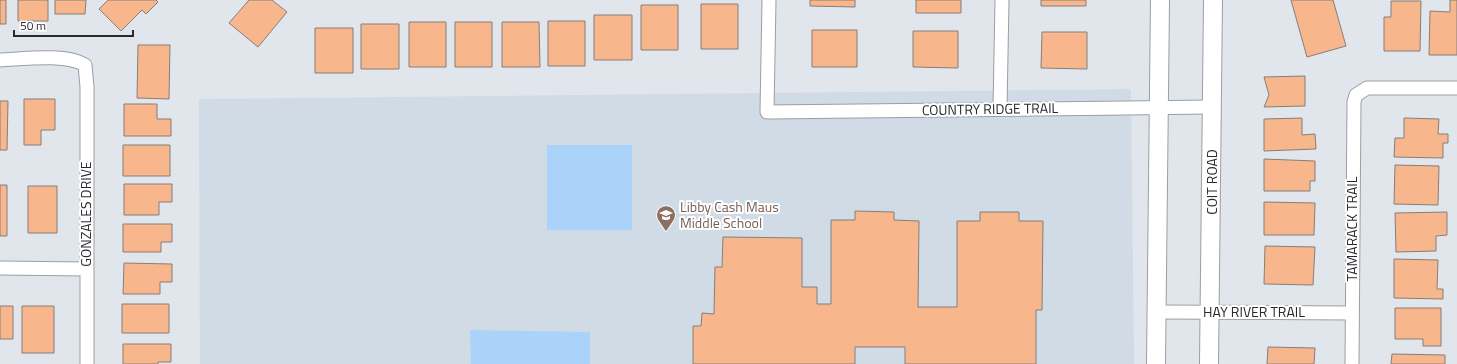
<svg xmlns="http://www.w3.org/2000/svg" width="1457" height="364" font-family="'Titillium Web',sans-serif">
  <rect width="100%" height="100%" fill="#e1e6ec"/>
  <!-- built -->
  <path fill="#d0dbe6" d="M1131 89 1134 364H200L199 99Z"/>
  <!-- green -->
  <path fill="#abd2f9" d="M547 145H632V230H547Z
    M470 330 590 332V364H471Z"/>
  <!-- building -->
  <path fill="#f8b68d" stroke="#857e7a" d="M0 0H6V24H0Z
    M18 0H48V21H18Z
    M55 0H86L85 14H55Z
    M108 0H156L158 2 146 14 142 10 121 31 99 9Z
    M249 0H272L287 12 258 47 229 23Z
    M810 0H855V7L810 6Z
    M916 0H961V13H916Z
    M1041 0H1086V6H1041Z
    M1291 0H1333L1346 46 1307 57Z
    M1450 0H1457V55H1429L1430 11 1450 12Z
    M1391 1H1421L1420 51H1384V17H1391Z
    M701 4H738V49H701Z
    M641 5H678V50H641Z
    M594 15H632V60H594Z
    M548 21H585V66H548Z
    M409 22H446V67H409Z
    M455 22H492V67H455Z
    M502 22H539L540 67H502Z
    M361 24H399V69H361Z
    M315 28H353V73H315Z
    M812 30H857V67H812Z
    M913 31H958V68L913 67Z
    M1042 32H1087V69L1041 68Z
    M138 45H170L169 99 137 98Z
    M1305 76V106L1264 107 1269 95 1264 77Z
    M24 99H55V130H41V145H24Z
    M0 101H8L7 150H0Z
    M124 104H157V119H171V136H124Z
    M1302 118V135L1315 134 1316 149 1264 151V119Z
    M1404 118 1439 119 1438 134H1448V143H1443V158L1394 157 1395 138H1404Z
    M123 145H170V176H123Z
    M1264 159 1315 161V181H1310V191H1264Z
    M1395 165 1439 166 1438 205 1394 204Z
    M124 184H172V202H159V215H124Z
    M0 185H7V236H0Z
    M28 186H57V233H28Z
    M1264 202 1315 203 1314 235H1264Z
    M855 211 894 212V220L919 221 918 307H957V221H980V212H1019V221H1043L1042 310H1036V364H905V347H855V364H693V326H701L702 313 714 314 715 267H722L723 237 802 238V287H817V304H831V220H855Z
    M1447 212V235L1436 236V251L1396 252 1395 213Z
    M123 224H172V242H161V252H123Z
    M1265 246 1315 247 1313 285 1264 284Z
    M1394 259 1438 260 1437 289H1443V299L1394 298Z
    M124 263 172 264V282H160V294H123Z
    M122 304H169V333H122Z
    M0 306H13V339H0Z
    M22 306H54V353H22Z
    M1395 308H1441V346H1423V339H1395Z
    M123 344H171V362H158V364H123Z
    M1268 347 1315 348 1314 364H1267Z
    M1392 354 1445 355V364H1391Z"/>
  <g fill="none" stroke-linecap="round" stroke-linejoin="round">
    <defs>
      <path id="street" d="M769 0 767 112 1212 107
        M0 60C23 59 66 53 85 65L87 87V364
        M1000 109 1002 0
        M0 268 86 269
        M1156 312 1352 313
        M1352 364 1354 102 1356 95 1367 88H1457"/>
      <path id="secondary" d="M1156 364 1160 0
        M1209 364 1213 0"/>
    </defs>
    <!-- street casing -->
    <use href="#street" stroke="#9a9fa5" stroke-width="15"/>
    <!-- secondary casing -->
    <use href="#secondary" stroke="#9a9fa5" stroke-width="20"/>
    <!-- street -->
    <use href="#street" stroke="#fff" stroke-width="13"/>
    <!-- secondary -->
    <use href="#secondary" stroke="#fff" stroke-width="18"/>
  </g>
  <!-- icons -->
  <defs>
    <symbol id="school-pin" viewBox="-11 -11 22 30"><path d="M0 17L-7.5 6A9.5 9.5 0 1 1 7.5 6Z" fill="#8d6e63" stroke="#fff"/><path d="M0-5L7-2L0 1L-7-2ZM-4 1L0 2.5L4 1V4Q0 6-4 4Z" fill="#fff"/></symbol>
  </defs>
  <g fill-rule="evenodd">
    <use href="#school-pin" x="655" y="204" width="22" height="30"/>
  </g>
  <g text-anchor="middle" stroke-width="4" stroke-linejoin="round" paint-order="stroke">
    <!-- street labels -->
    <g font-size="14" fill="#282a2c" stroke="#fff">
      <text transform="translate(990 109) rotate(-1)" y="5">COUNTRY RIDGE TRAIL</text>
      <text transform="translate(1212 182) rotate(-90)" y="5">COIT ROAD</text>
      <text transform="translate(86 214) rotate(-90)" y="5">GONZALES DRIVE</text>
      <text transform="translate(1352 229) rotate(-90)" y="5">TAMARACK TRAIL</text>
      <text x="1254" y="317">HAY RIVER TRAIL</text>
    </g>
    <!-- education labels -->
    <g font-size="14" fill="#785e54" stroke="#fff" text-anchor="start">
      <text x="680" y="212">Libby Cash Maus<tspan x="680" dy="16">Middle School</tspan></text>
    </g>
  </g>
  <!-- scale -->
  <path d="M14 30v6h119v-6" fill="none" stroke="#282a2c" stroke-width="2"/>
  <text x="20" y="30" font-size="12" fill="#282a2c" stroke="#ffffff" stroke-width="3" paint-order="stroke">50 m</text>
</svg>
